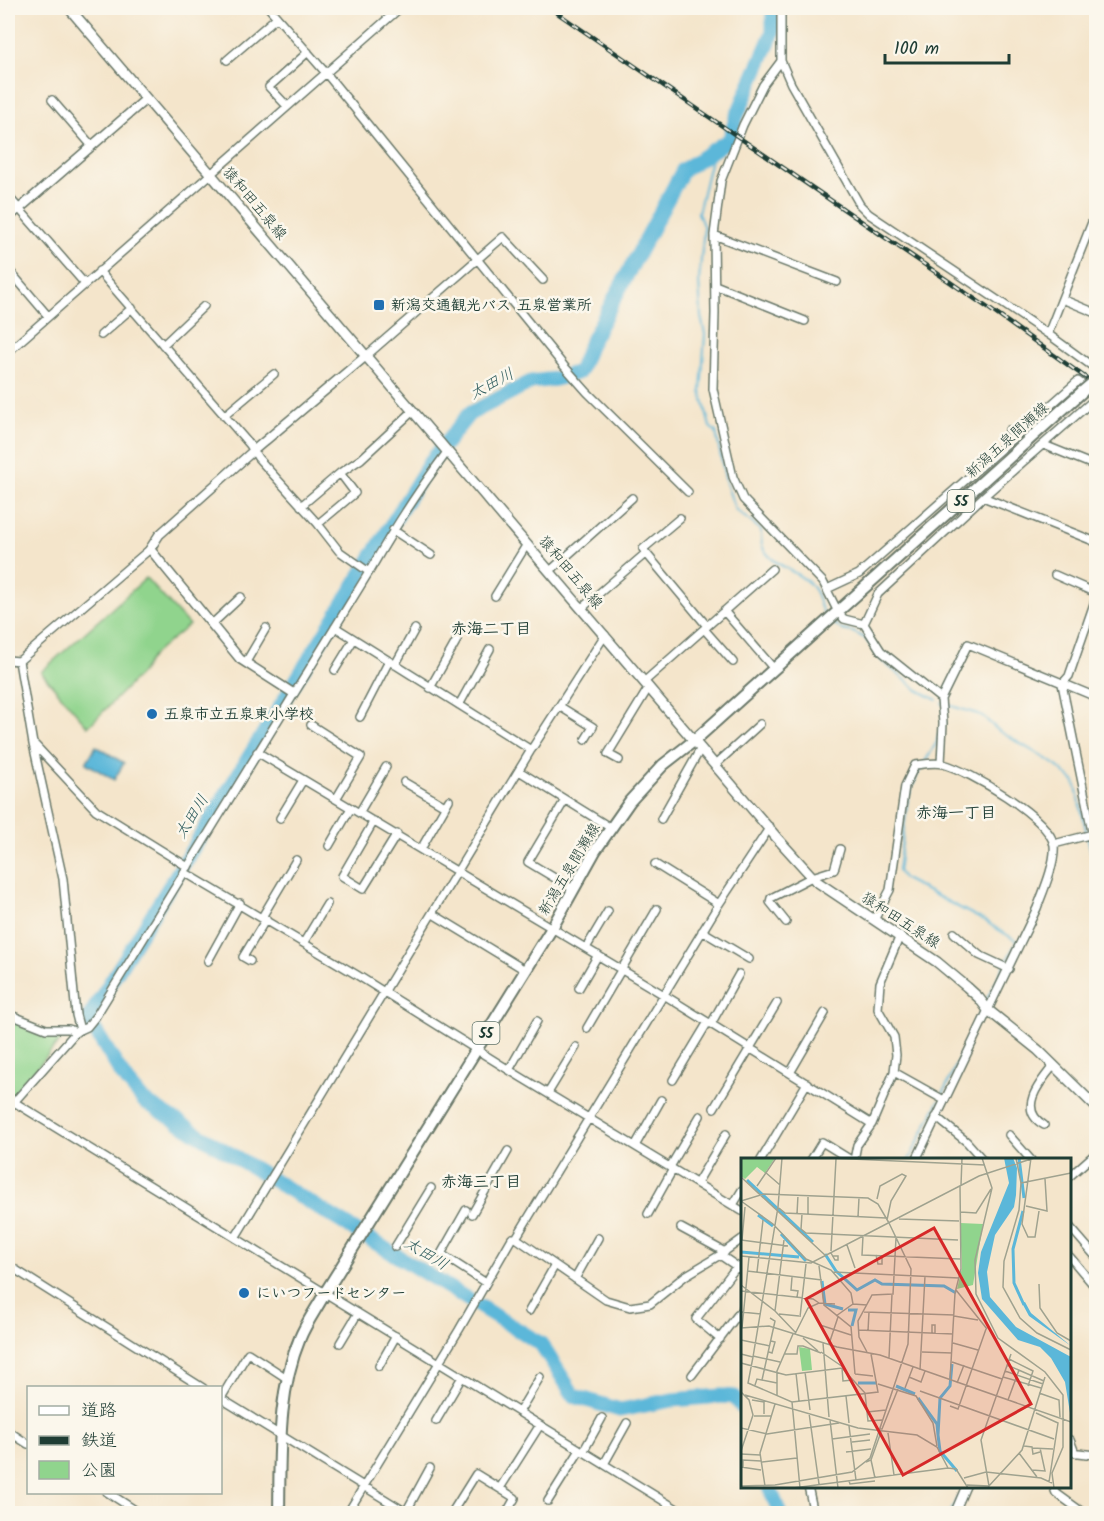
<svg xmlns="http://www.w3.org/2000/svg" width="1104" height="1521" font-family="Kalam,'Klee One',sans-serif">
  <rect width="100%" height="100%" fill="#fbf7ec"/>
  <filter id="ink" filterUnits="userSpaceOnUse"><feTurbulence type="fractalNoise" baseFrequency=".0167" numOctaves="2"/><feDisplacementMap in="SourceGraphic" scale="12" xChannelSelector="R" yChannelSelector="G"/><feConvolveMatrix kernelMatrix="1 2 1 2 8 2 1 2 1" color-interpolation-filters="sRGB"/></filter>
  <filter id="wash" filterUnits="userSpaceOnUse"><feTurbulence type="fractalNoise" baseFrequency=".008" numOctaves="4" result="noise"/><feDisplacementMap in="SourceGraphic" scale="24" xChannelSelector="R" yChannelSelector="G"/><feGaussianBlur stdDeviation="1.35" result="paint"/><feColorMatrix in="noise" values="0 0 0 0 0 0 0 0 0 0 0 0 0 0 0 0 0 1.4 0 .05"/><feComposite in="paint" operator="in"/></filter>
  <g filter="url(#wash)">
    <rect width="100%" height="100%" fill="#f4e5cb"/>
    <!-- green -->
    <path fill="#90d48d" stroke="#588860" stroke-width="1.5" d="M146 578 189 625 153 655 142 672 88 727 41 672Z
      M8 1019 46 1032H67L8 1103Z"/>
    <!-- water -->
    <path fill="#5bb7d9" stroke="#3d7a86" stroke-width="1.5" d="M96 746 124 763 114 780 86 763Z"/>
    <g fill="none" stroke-linecap="round" stroke-linejoin="round">
      <!-- stream -->
      <path stroke="#5bb7d9" stroke-width="2" d="M730 139 711 159 698 213 704 228 699 281 701 317 705 334 701 391 710 427 716 432 726 483 735 509 761 530C761 535 761 544 763 548 775 569 804 571 815 591 820 600 819 610 827 617
        M831 621 842 630 853 632 865 638 882 661 918 690 937 700
        M942 703 981 715 999 731 1053 763 1075 782 1096 873
        M939 733 937 742 917 775 908 797 898 871 904 879 983 920 1017 941 986 1001
        M942 1096 982 1008
        M909 1160 939 1101
        M950 1514 958 1497"/>
      <!-- river -->
      <path stroke="#5bb7d9" stroke-width="15" d="M742 1407 735 1397 721 1396 672 1400 620 1410 574 1396 541 1344 144 1101 123 1076 88 1019 429 464 469 414 531 382 555 379 579 372 590 344 683 170 730 139 736 118 773 32V8
        M769 1486 780 1514"/>
    </g>
  </g>
  <g filter="url(#ink)">
    <g fill="none" stroke-linecap="round" stroke-linejoin="round">
      <defs>
        <path id="minor" d="M269 8 325 72 564 366 587 392 688 492
          M781 8V61L791 84 860 205 869 214 1048 334 1096 369
          M227 60 277 17
          M781 61 763 85 743 125 721 181 714 235 715 313 713 389 733 477 743 499 823 582 838 612 844 619 864 624 881 651 941 699
          M52 100 92 146
          M287 106 269 87 308 52
          M8 196 85 284
          M8 219 19 209
          M714 235 837 282
          M8 269 48 316
          M99 271 250 445 258 458 318 524 339 551 369 572
          M715 285 805 321
          M1062 299 1096 313
          M1048 334 1096 212
          M101 335 132 308
          M163 345 204 306
          M8 352 400 8
          M366 356 503 237 543 280
          M224 416 274 374
          M1009 430 1017 434
          M1044 445 1096 466
          M983 497 1096 542
          M301 506 340 473 361 459 413 411
          M318 524 355 493 340 473
          M393 530 431 555
          M646 553 643 549 680 518
          M551 570 632 498
          M1055 575 1096 593
          M827 589 859 574 1078 381 1096 394
          M495 596 527 544
          M582 608 646 553 707 626
          M724 611 774 669
          M212 624 241 597
          M864 624 878 594 983 497 1096 398
          M335 627 531 750
          M704 629 733 662
          M8 660 19 661 150 549
          M19 661 33 744 63 879 76 1015 80 1030
          M246 662 266 628
          M395 665 415 629
          M335 670 354 639
          M645 681 772 569
          M1062 684 1096 851
          M1062 684 1069 676 1096 598
          M430 688 457 640
          M459 705 490 649
          M559 706 593 727 585 740
          M360 717 389 661
          M311 725 361 757 336 799
          M35 745 96 810 188 867
          M257 752 664 995 872 1124
          M619 760 608 754 649 687
          M941 763 943 723 941 699 968 644 1096 697
          M716 764 760 724
          M519 771 611 828
          M404 782 445 806
          M565 800 528 862 573 889
          M359 813 386 767
          M280 818 303 780
          M661 819 701 748
          M374 821 342 876 363 889 397 834
          M1054 844 1093 834
          M329 846 351 808
          M421 849 449 800
          M655 864 719 904
          M184 872 357 975 509 1070 742 1211
          M433 914 525 970
          M262 917 296 860
          M874 920 890 890 905 786 915 765C924 764 935 762 943 764 969 771 1049 817 1054 845 1056 862 1043 892 1037 908L916 1160
          M786 922 770 902 771 898 812 877 834 870 840 849
          M702 931 749 959
          M954 933 979 955 1009 969
          M304 942 327 904
          M586 948 608 911
          M208 961 240 903
          M250 961 243 957 266 919
          M579 988 598 955
          M8 1014 46 1029H69L76 1032
          M711 1024 739 974
          M587 1028 657 909
          M509 1070 537 1021
          M894 1072 944 1100
          M790 1073 825 1013
          M673 1080 708 1022
          M548 1093 576 1047
          M14 1102 685 1514
          M714 1108 777 1003
          M8 1109 76 1032 87 1027 96 1016 369 572C393 530 418 491 447 452
          M936 1117 967 1142 983 1160
          M1044 1125C1016 1109 1041 1081 1054 1065
          M1009 1135 1031 1160
          M635 1146 661 1100
          M761 1160 807 1083
          M811 1160 822 1142 851 1160
          M854 1160 857 1145 872 1124 894 1072 896 1055 894 1037 878 1009 880 983 899 938
          M670 1167 700 1116
          M1070 1176 1096 1153
          M697 1183 726 1134
          M733 1205 742 1190
          M466 1210 441 1254 486 1283
          M472 1214 508 1151
          M648 1214 673 1169
          M1070 1227 1096 1257
          M681 1228 725 1252
          M235 1238 531 750 605 635
          M516 1238 719 904 770 827
          M395 1247 431 1188
          M720 1255 742 1270
          M1070 1257 1096 1288
          M8 1265 203 1388
          M575 1279 598 1238
          M529 1311 555 1265
          M720 1339 696 1319 737 1266
          M340 1343 358 1313
          M379 1366 396 1336
          M692 1375 742 1309
          M220 1398 409 1514
          M221 1398 248 1353 288 1379
          M519 1412 540 1377
          M436 1421 462 1377
          M8 1431 28 1444
          M1070 1440 1075 1453
          M583 1452 602 1418
          M1070 1452 1096 1455
          M604 1464 627 1423
          M808 1486 814 1514
          M1053 1486 1056 1493 1085 1514
          M500 1488 540 1425
          M107 1492 141 1514
          M548 1501 580 1450
          M406 1512 430 1468
          M347 1514 459 1330 512 1238H516L606 1300 630 1307 650 1304 685 1276 720 1255 742 1239
          M451 1514 476 1474 515 1498 506 1514
          M954 1514 966 1486"/>
        <path id="tertiary" d="M19 209 146 99
          M293 693 240 659 150 549 159 535 253 451 366 356"/>
        <path id="secondary" d="M69 8 777 838 816 881 937 962 967 987 979 998 988 1010 1038 1050 1096 1107"/>
        <path id="primary" d="M279 1514C280 1455 277 1393 300 1338 306 1323 317 1308 325 1293L552 928 595 851 630 801 663 765 695 740 1083 391"/>
      </defs>
      <!-- minor casing -->
      <use href="#minor" stroke="#6a7869" stroke-width="10"/>
      <!-- tertiary casing -->
      <use href="#tertiary" stroke="#6a7869" stroke-width="11"/>
      <!-- secondary casing -->
      <use href="#secondary" stroke="#6a7869" stroke-width="12"/>
      <!-- primary casing -->
      <use href="#primary" stroke="#6a7869" stroke-width="14"/>
      <!-- minor -->
      <use href="#minor" stroke="#fff" stroke-width="7"/>
      <!-- tertiary -->
      <use href="#tertiary" stroke="#fff" stroke-width="8"/>
      <!-- secondary -->
      <use href="#secondary" stroke="#fff" stroke-width="9"/>
      <!-- primary -->
      <use href="#primary" stroke="#fff" stroke-width="10"/>
      <defs>
        <path id="rail" d="M550 8 988 308 1096 385"/>
      </defs>
      <!-- rail casing -->
      <use href="#rail" stroke="#1f3d34" stroke-width="4.5"/>
      <!-- rail -->
      <use href="#rail" stroke="#fbf7ec" stroke-width="2" stroke-dasharray="7" stroke-linecap="butt"/>
      <defs>
        <path id="primary-bridge" d="M1083 391 1096 380"/>
      </defs>
      <!-- primary-bridge casing -->
      <use href="#primary-bridge" stroke="#6a7869" stroke-width="14" stroke-linecap="butt"/>
      <!-- primary-bridge -->
      <use href="#primary-bridge" stroke="#fff" stroke-width="10"/>
    </g>
  </g>
  <!-- markers -->
  <g fill="#1f6fb2" stroke="#fbf7ec" stroke-width="2">
    <rect x="373" y="299" width="12" height="12" rx="3"/>
    <circle cx="152" cy="714" r="6"/>
    <circle cx="244" cy="1293" r="6"/>
  </g>
  <g text-anchor="middle" stroke-width="5" stroke-linejoin="round" paint-order="stroke">
    <!-- shield labels -->
    <g fill="#fbf7ec" stroke="#61756b" stroke-width="1.5">
      <rect x="947.5" y="490" width="27" height="22" rx="4.5"/>
      <rect x="472.5" y="1022" width="27" height="22" rx="4.5"/>
    </g>
    <g font-size="14" font-weight="bold" fill="#1f3d34">
      <text x="961" y="506">55</text>
      <text x="486" y="1038">55</text>
    </g>
    <!-- street labels -->
    <g font-size="15" fill="#1f3d34" stroke="#fbf7ec">
      <text transform="translate(255 203) rotate(50)" y="5">猿和田五泉線</text>
      <text transform="translate(1007 440) rotate(-42)" y="5">新潟五泉間瀬線</text>
      <text transform="translate(571 572) rotate(50)" y="5">猿和田五泉線</text>
      <text transform="translate(569 869) rotate(-59)" y="5">新潟五泉間瀬線</text>
      <text transform="translate(901 920) rotate(33)" y="5">猿和田五泉線</text>
    </g>
    <!-- poi labels -->
    <g font-size="15" font-weight="bold" fill="#1f3d34" stroke="#fbf7ec" text-anchor="start">
      <text x="391" y="310">新潟交通観光バス 五泉営業所</text>
      <text x="164" y="719">五泉市立五泉東小学校</text>
      <text x="256" y="1298">にいつフードセンター</text>
    </g>
    <!-- water labels -->
    <g font-size="16" font-style="italic" fill="#2e5c5d" stroke="#fbf7ec">
      <text transform="translate(491 383) rotate(-28)" y="6">太田川</text>
      <text transform="translate(191 816) rotate(-58)" y="6">太田川</text>
      <text transform="translate(427 1253) rotate(31)" y="6">太田川</text>
    </g>
    <!-- neighbourhood labels -->
    <g font-size="16" font-weight="bold" fill="#1f3d34" stroke="#fbf7ec">
      <text x="491" y="634">赤海二丁目</text>
      <text x="956" y="818">赤海一丁目</text>
      <text x="481" y="1187">赤海三丁目</text>
    </g>
  </g>
  <!-- overview -->
  <g transform="translate(741 1158)">
    <rect width="330" height="330" fill="#f4e5cb"/>
    <path d="M0 0H34L24 15 16 9 4 21 0 18ZM219 65 242 66 232 127 216 131 221 110ZM58 189 69 191 71 212 61 213Z" fill="#90d48d"/>
    <path d="M263 0H272L276 10 275 37 273 49 254 77 246 114 249 139 275 169 330 199V261L324 224 310 200 299 189 277 182 241 141 237 115 240 94 268 25ZM284 144 290 155 330 188 288 158 281 145Z" fill="#5bb7d9"/>
    <path fill="none" stroke="#5bb7d9" stroke-width="3" d="M278 0 283 40M6 22 72 84M282 53 272 91 273 125 283 147M17 57 32 68M40 76 65 103M0 94 58 99M84 96 95 113 116 132 134 122 141 126 203 128 215 135M81 123 84 146 102 151M107 152H115L111 168M211 206 209 228 199 240 197 277 199 293 216 313M117 225H136M155 228 174 236M177 240 196 266 197 277"/>
    <path fill="none" stroke="#9fa28f" stroke-width="1.5" d="M88 0 244 7M241 0 251 30 234 102 235 136 257 180 304 214 322 237V289L311 315 313 330M275 0 280 25 278 52 263 103 262 129 279 160 296 175 330 192M290 0 281 66 287 79H294L298 53M24 14 39 27M0 19 85 98M280 25 330 15M220 27 221 0M16 28 35 0M136 41 139 28 161 16 165 18 150 43 146 62M0 43 23 36 127 40 137 46 148 65M0 43 32 66 65 101 90 112 110 135 112 146M285 48 306 53 304 21M38 50 44 55 145 60M219 54 235 55 250 31M56 56 57 37M61 56 60 71 65 75 217 82M67 56V38M117 59 118 40M158 61 218 63M122 78 121 97 219 101M0 82 47 88M1 82 4 49M106 87 114 110M90 93 95 1M90 95 94 102H97V98H91M135 97 137 106H141V97M0 98 70 105 238 18 293 0M78 108 83 147 110 169 114 216M6 113 81 122M16 114 22 62M92 114 218 120M51 119 50 132 57 133 56 139M298 126 299 150 316 175 330 183M0 127 34 153 55 175M215 132 246 171M0 133 72 141 78 145M34 153 43 82M0 154 20 156M123 154 213 157M38 156 58 158M95 158 112 146 126 147M213 158 237 162M59 159 65 106M79 167 110 177M0 170 28 168 96 189 139 197 330 264M1 170 8 99M118 172 212 176M127 173 128 154M191 175V167H194V175M54 176 67 150 78 145 94 146M62 180 77 193M0 182 29 188M82 185 88 259M212 185 237 192M88 186 97 159M28 194 31 195 34 184 30 183M80 194 102 209M126 194 118 179 117 163 131 137 152 136 155 80M181 194 211 195M0 196 12 199 7 225 51 244 59 330M43 196H56L57 188H62L80 195M12 198 39 204M12 199 37 49 41 0M148 200 151 136M268 201 292 213 287 228M211 204 261 221M0 205 45 217 101 210 124 235 127 263 141 262M266 207 303 223M101 210 102 223 112 222M179 212 184 118M264 213 302 226M64 214 69 252M55 215 58 243M114 216 132 218M168 219 180 224 184 213M262 219 300 230M21 222 34 163 29 160M209 222 214 135 220 111 219 28M216 225 223 207M137 226 175 238 192 265 196 288M14 227 16 221 36 225M164 230 172 209M179 233 313 281M0 234 8 242 12 257 0 293M298 235 318 242 319 259M4 237 117 270 176 277 196 289 207 310M36 237V213L52 176M105 238 108 265M11 242 23 244V256M267 242 278 212M51 244 137 234 130 196M209 248 217 251 245 171M0 252V270L26 276 98 265M126 254 145 252M68 255 78 326M295 255 317 265 308 324M13 258H31M89 262 97 330M108 268 115 322M138 271H141L157 231M147 275 153 317M91 281 129 276M111 284 129 282M283 288 291 289 292 296 299 294M291 290 312 291M105 294 130 291M278 295 296 319M0 296 19 297M130 302 134 320M21 304 56 300M125 304 130 302 140 274M0 309 20 312M2 309V302L20 303M291 312 304 313 299 290M223 320 245 314 300 320 311 325M108 323 109 326 134 323M226 327 248 328 240 282 270 196M0 328 34 327 111 314 129 300 167 186 170 111 148 65M24 328 19 295 34 246M247 329 281 292 304 219M52 330 207 310 215 311 227 330"/>
    <path fill="#d62828" fill-opacity="0.15" stroke="#d62828" stroke-width="3" d="M193 70 290 246 162 317 65 141Z"/>
    <rect width="330" height="330" fill="none" stroke="#1f3d34" stroke-width="3"/>
  </g>
  <!-- margin -->
  <rect width="1104" height="1521" fill="none" stroke="#fbf7ec" stroke-width="30"/>
  <!-- legend -->
  <rect x="27" y="1386" width="195" height="108" fill="#fbf7ec" stroke="#a3ada2" stroke-width="1.5"/>
  <rect x="39" y="1406" width="30" height="9" fill="#ffffff" stroke="#a3ada2" stroke-width="1.5"/>
  <text x="81" y="1416" font-size="18" fill="#1f3d34">道路</text>
  <rect x="39" y="1436" width="30" height="9" fill="#1f3d34" stroke="#a3ada2" stroke-width="1.5"/>
  <text x="81" y="1446" font-size="18" fill="#1f3d34">鉄道</text>
  <rect x="39" y="1461" width="30" height="18" fill="#90d48d" stroke="#a3ada2" stroke-width="1.5"/>
  <text x="81" y="1476" font-size="18" fill="#1f3d34">公園</text>
  <!-- scale -->
  <path d="M885 54v9h124v-9" fill="none" stroke="#1f3d34" stroke-width="3"/>
  <text x="894" y="54" font-size="18" fill="#1f3d34" stroke="#fbf7ec" stroke-width="4.5" paint-order="stroke">100 m</text>
</svg>
